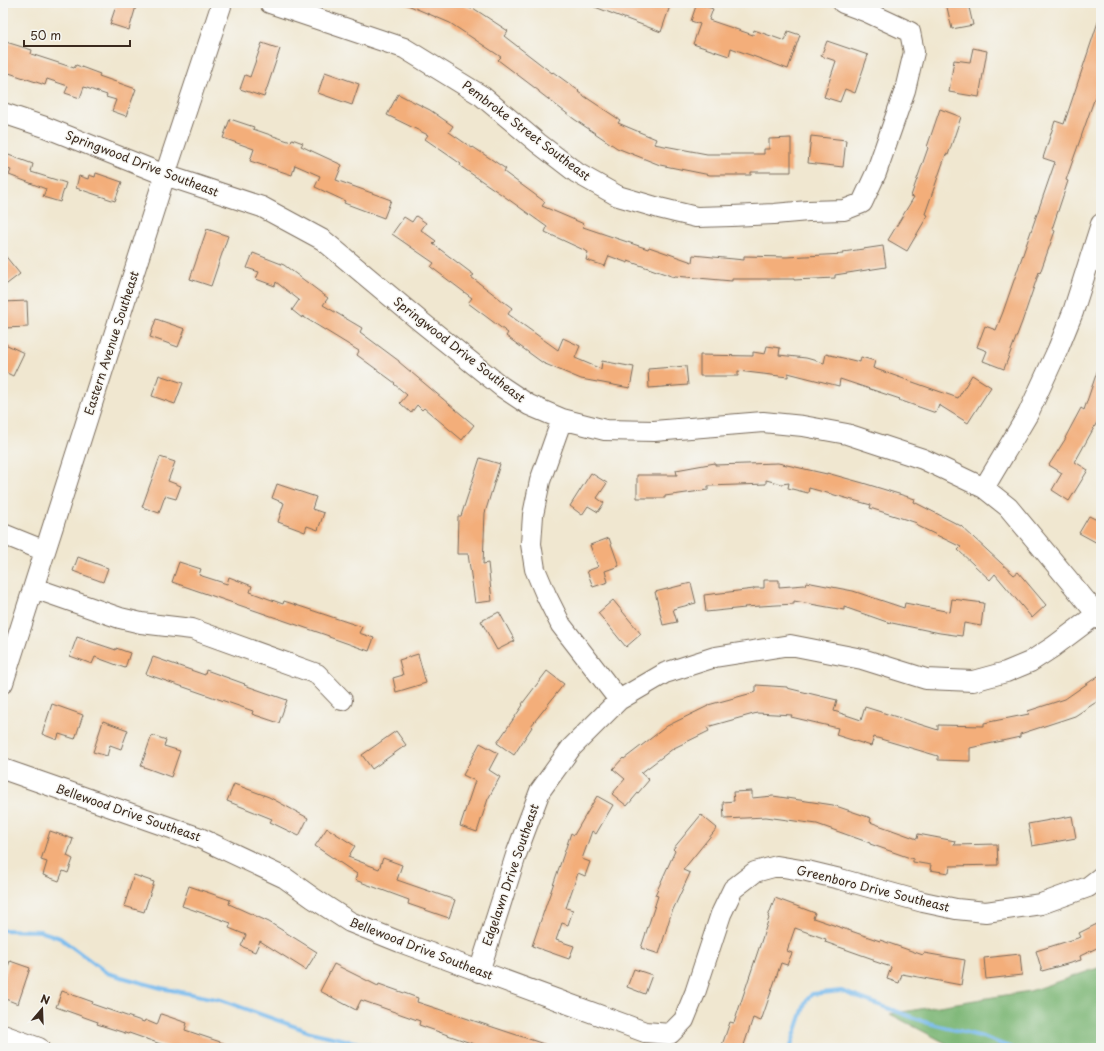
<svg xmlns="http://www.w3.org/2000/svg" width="1104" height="1051" font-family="'Playpen Sans',sans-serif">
  <rect width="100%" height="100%" fill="#f6f6f2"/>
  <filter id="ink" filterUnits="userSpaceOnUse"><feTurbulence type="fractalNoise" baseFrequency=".025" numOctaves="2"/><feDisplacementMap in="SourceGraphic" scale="8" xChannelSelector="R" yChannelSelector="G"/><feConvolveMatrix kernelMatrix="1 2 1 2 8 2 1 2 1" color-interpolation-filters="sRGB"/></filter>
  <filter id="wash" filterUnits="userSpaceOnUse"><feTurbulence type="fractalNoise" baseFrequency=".012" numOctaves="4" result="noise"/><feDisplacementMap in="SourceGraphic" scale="16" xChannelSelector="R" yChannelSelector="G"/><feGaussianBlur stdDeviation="0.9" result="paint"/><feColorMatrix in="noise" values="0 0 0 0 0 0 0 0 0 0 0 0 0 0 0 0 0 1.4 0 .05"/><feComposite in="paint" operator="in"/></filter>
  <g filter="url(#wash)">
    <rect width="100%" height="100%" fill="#f0e7d0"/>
    <!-- forest -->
    <path fill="#7bb674" stroke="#5b7049" d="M1101 967V1048H955L890 1014 1030 991Z"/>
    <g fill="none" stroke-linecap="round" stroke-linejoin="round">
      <!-- stream -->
      <path stroke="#77baed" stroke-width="4" d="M3 930 40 931 60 938 107 973 161 988 221 1000 310 1032 381 1048
        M790 1048 806 1001 812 994 841 991 928 1023 983 1037 1012 1048"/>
    </g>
    <g id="blocks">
      <!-- building -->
      <path fill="#f3ae7a" d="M117 3H137L129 30 110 24Z
        M403 3H457L472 9 473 8 508 31 504 36 552 73 553 72 579 91 578 92 620 120 618 123 656 139 654 144 707 154H764V149H769V139L791 138V172H751V175H710L660 165 617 148 574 119 539 92V91L498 60 501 57 450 23Z
        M587 3H671L661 32 587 4Z
        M697 3 713 9 709 20 753 35 754 30 785 41 788 31 800 35 788 69 731 48 729 56 693 44 700 24 691 21Z
        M946 3H968L973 25 952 29Z
        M1099 19 1101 20V80L1066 180 1068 181 1052 229 1055 231 1040 273 1039 272 1022 322 1004 369 983 361 987 351 977 347 985 326 996 330 1003 312 1055 162 1043 158 1055 121 1064 124Z
        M827 41 868 55 855 93 845 89 840 102 824 97 836 61 821 56Z
        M6 42 32 50 31 54 74 68 76 65 100 74 99 76 136 89 126 116 112 111 116 100 106 97 107 95 84 87 80 98 65 93 68 86 47 79 45 85 3 71V51Z
        M262 43 280 49 264 97 240 89 245 75 250 77Z
        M973 48 987 51 979 97 949 92 954 60 970 62Z
        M325 72 359 84 352 105 318 93Z
        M398 94 430 110 453 126 449 132 472 148 473 147 506 169 504 172 545 202 542 206 584 224 583 227 648 249 649 247 692 262 693 255 744 260V256L786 257 844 254 843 252 883 246 886 267 835 275V278L794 280V279H732V281L675 276 674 277 628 261V263L609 256 605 266 586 260 588 252 545 232 547 227 501 194 460 166 461 164 425 139 428 135 387 115Z
        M940 109 961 117 948 155 946 154 925 214 928 215 907 251 888 240 914 197 911 196 928 148 927 147Z
        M230 119 254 127 253 129 291 142 292 139 303 143 301 146 342 165 336 180 391 200 384 218 344 203 345 201 315 187 320 176 295 165 292 175 250 161 254 149 223 138Z
        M811 136 846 140 843 167 808 163Z
        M3 153 33 164 31 172 66 183 60 202 43 197 46 189 9 175 11 170 3 168Z
        M96 173 122 182 115 201 76 188 79 176 88 179 89 175 95 177Z
        M416 216 426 223 421 230 436 241 433 244 474 275 471 277 512 308 508 314 558 350 563 338 580 346 575 358 601 369 602 361 634 367 630 388 581 379 543 363 506 336 508 333 468 303 472 298 431 267 434 263 392 234 404 217 412 222Z
        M207 229 228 236 211 286 190 279Z
        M3 253 20 274 3 287Z
        M253 253 284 265 328 298 323 305 362 328 360 332 399 361V362L474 425 462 440 424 408 422 410 417 405 411 413 400 403 407 395 394 384 395 383 357 355 359 351 302 316V318L292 310 299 300 276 282 275 286 256 279 259 272 247 268Z
        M27 301 28 327 3 328V302Z
        M156 319 185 329 178 347 150 337Z
        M3 343 24 353 13 376 3 371Z
        M767 346 780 348 779 355 806 358 824 363 826 354 860 362 861 357 875 361 873 368 958 398 972 375 991 387 968 423 939 405 936 413 899 400 900 399 840 379 839 386 788 373V377L738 371V376H700V355L753 356V352L765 354Z
        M686 366 688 385 649 388 648 369Z
        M1099 366H1101V415L1075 462 1088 470 1069 501 1052 490 1062 473 1049 465 1066 438H1065L1081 408 1084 410Z
        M159 375 183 383 175 404 152 396Z
        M160 457 175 462 168 481 181 486 176 499 165 496 159 513 142 507Z
        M480 458 500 464 485 513 483 564 488 563 492 601 475 603 468 554H457L458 516H461Z
        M715 463V465L778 463 827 474V473L863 483 915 499 914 502 961 526 1014 575 1018 572 1046 605 1032 618 995 574 990 580 958 550 961 547 916 525 917 523 870 508 871 505 809 488 808 493 788 488 789 483 782 484 766 480V484L708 486V490L665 496V498H637V475H677L676 470Z
        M591 473 607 483 597 498 604 503 598 512 588 506 582 515 570 506Z
        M277 484 316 497 312 509 324 513 318 530 307 526 305 532 278 522 284 503 272 498Z
        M1089 516 1101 522V545L1079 533Z
        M609 538 619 566 605 571 608 582 593 587 587 571 598 567 590 545Z
        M78 557 108 568 103 582 73 571Z
        M179 562 201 569 199 575 227 584 229 577 252 586 250 592 283 604 284 601 362 627 359 633 374 638 369 651 329 637V636L172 582Z
        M764 580H779V587L805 585 806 582 853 591 904 608 905 603 950 612 952 599 984 603 981 626 964 623 962 636 940 633 887 622 844 607V610L794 601V604L744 607 745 608 706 612 704 595 754 589V588H764Z
        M691 583 696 603 673 609 677 622 663 625 655 592Z
        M613 600 641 634 626 647 598 613Z
        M499 612 515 641 497 650 481 621Z
        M77 637 116 650V648L130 653 125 668 95 657 92 664 70 656Z
        M418 654 426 683 396 692 393 678 403 675 399 660Z
        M153 657 205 675 206 670 245 684 244 685 287 700 279 723 252 714 253 711 146 674Z
        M547 671 564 684 531 726 532 727 514 755 497 743 523 705 522 704Z
        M1101 674V699L1075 716 1020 734V737L970 748V761L938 760V756L874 737 871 746 836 735 838 728 791 717 792 715 757 713 707 727 709 731 674 748 641 773 649 780 627 806 612 794 625 779 613 769 623 758 624 759 667 726 708 706V705L756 692V685L787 687V688L837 700 834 711 861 720 865 707 938 730V725L984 726V723L1029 714 1028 711 1065 699Z
        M52 704 83 715 75 739 59 734 57 740 42 734Z
        M103 721 128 730 121 749 110 745 107 756 93 752Z
        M396 731 406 745 372 769 362 755Z
        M152 735 166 740 164 746 180 751 171 777 141 766Z
        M480 743 498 753 489 770 500 777 488 799 477 832 460 826 475 781 463 775Z
        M234 784 269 797 308 818 299 836 270 822 272 819 227 801Z
        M752 791V798L773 796 833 805 871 818 870 822 917 839 918 834 955 841 954 845 997 844 998 865 950 866 949 873 930 870 931 865 913 862V859L870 844V843L817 824 766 817 724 819 723 802 734 801 733 792Z
        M597 796 613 805 596 834 592 831 582 859 590 862 585 876 578 873 566 908 573 910 568 925 562 923 556 940 574 946 569 959 532 946 571 833 574 835Z
        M701 815 717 828 683 870 690 873 671 914 659 954 641 948 658 896 655 895 675 851 673 849Z
        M1072 816 1076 838 1032 846 1028 824Z
        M327 828 355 846 348 857 379 869 383 858 402 865 397 880 455 900 449 918 408 904 409 900 355 880 357 874 315 846Z
        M50 831 73 839 67 856 73 859 68 873 63 871 59 881 43 875 47 862 41 860Z
        M134 875 154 882 144 912 124 906Z
        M189 886 230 900 229 904 269 922 317 952 306 970 260 941 255 952 241 946 246 935 229 928 231 923 182 906Z
        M775 898 815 913 813 918 880 941V940L923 955 924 953 965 960 961 985 902 974 899 983 887 979 891 967 873 961V959L825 942 826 939 795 928 787 951 792 953 787 965 781 963 761 1021 753 1018 743 1048H721L730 1022 734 1023 769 918 768 917Z
        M1101 922V946L1080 956 1081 960 1042 971 1036 951 1081 937 1079 933Z
        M1020 954 1022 975 986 979 984 958Z
        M10 961 30 968 18 1004 3 998V980Z
        M334 964 378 986 379 984 418 998 417 1002 550 1046V1048H485L419 1025 420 1021 361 1000 356 1010 320 991Z
        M634 969 652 975 645 994 627 987Z
        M62 991 93 1002 92 1004 144 1022 145 1020 157 1025 161 1014 187 1023 185 1030 232 1046 231 1048H172L129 1033 128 1034 97 1024 98 1022 56 1007Z"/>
    </g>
  </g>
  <g filter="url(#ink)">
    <use href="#blocks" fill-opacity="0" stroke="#7a6c5c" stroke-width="1"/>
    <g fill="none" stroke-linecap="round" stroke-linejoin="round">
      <defs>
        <path id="minor" d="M270 3 404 48 482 96 538 143 577 173 618 196 659 208 696 217 732 216 774 214 808 211 844 210 862 203 876 173 905 90 914 52 910 32 867 12 843 3
          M3 113 45 127 165 175 262 207 323 240 420 321 502 387 529 405 562 419 605 430 654 431 763 422 803 426 847 434 923 459 984 488 1008 507 1101 619
          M562 419 540 481 533 515 531 544 535 569 546 595 561 625 619 700
          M984 488 1028 414 1058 349 1073 312 1101 224
          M3 534 45 551
          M34 588 120 618 141 623 192 629 317 674 342 700
          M3 683 165 175 222 3
          M3 769 200 838 285 878 313 898 350 922 400 942 645 1032 670 1034 684 1020 695 993 721 914 733 889 755 872 777 866 807 871 840 879 923 902 956 909 986 912 1041 904 1088 887 1101 877
          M479 972 517 852 540 791 571 748 619 700 665 673 715 657 790 645 862 659 926 679 973 681 1006 672 1030 662 1053 647 1101 611
          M3 1035 39 1048"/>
      </defs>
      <!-- minor casing -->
      <use href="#minor" stroke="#7a6c5c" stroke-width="22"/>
      <!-- minor -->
      <use href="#minor" stroke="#fff" stroke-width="20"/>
    </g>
  </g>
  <g text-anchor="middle" stroke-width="3" stroke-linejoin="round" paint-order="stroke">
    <!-- street labels -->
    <g font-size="12" fill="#3b2a1e" stroke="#f6f6f2">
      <text transform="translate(526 131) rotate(37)" y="4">Pembroke Street Southeast</text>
      <text transform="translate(142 164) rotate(21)" y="4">Springwood Drive Southeast</text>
      <text transform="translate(112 343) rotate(-72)" y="4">Eastern Avenue Southeast</text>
      <text transform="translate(459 350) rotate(38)" y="4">Springwood Drive Southeast</text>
      <text transform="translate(128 813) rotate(19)" y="4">Bellewood Drive Southeast</text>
      <text transform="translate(511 875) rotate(-71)" y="4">Edgelawn Drive Southeast</text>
      <text transform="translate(873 889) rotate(14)" y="4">Greenboro Drive Southeast</text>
      <text transform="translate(421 949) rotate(21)" y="4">Bellewood Drive Southeast</text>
    </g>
  </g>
  <!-- margin -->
  <rect width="1104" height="1051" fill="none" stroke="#f6f6f2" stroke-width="16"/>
  <!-- north arrow -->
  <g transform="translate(42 1009) rotate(19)" stroke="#f6f6f2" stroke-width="3" paint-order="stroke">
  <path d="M0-3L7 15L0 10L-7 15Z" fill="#3b2a1e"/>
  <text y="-6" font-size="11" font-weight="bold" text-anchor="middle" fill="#3b2a1e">N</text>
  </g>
  <!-- scale -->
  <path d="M24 40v6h106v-6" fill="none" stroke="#3b2a1e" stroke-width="2"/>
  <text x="30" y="40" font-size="12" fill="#3b2a1e" stroke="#f6f6f2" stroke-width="3" paint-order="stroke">50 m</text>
</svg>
